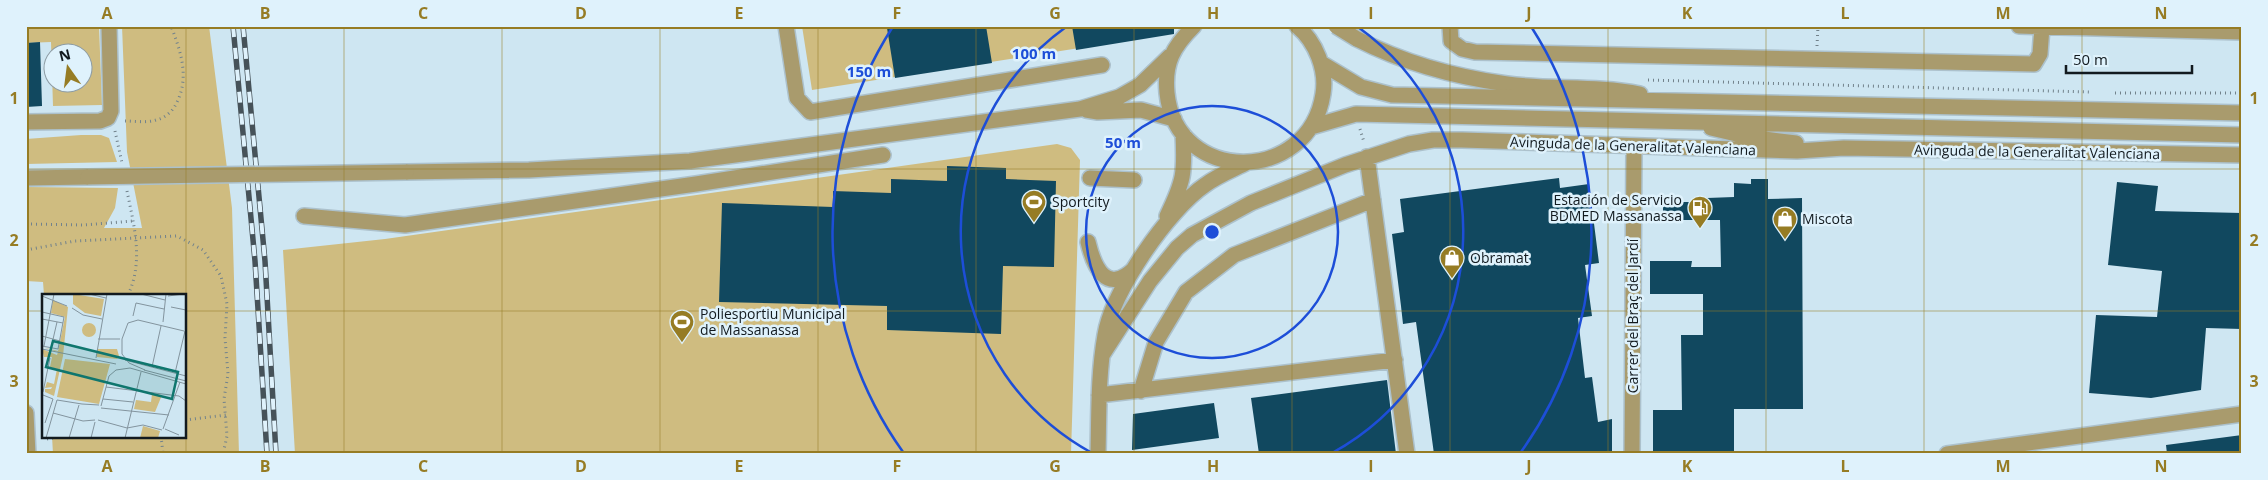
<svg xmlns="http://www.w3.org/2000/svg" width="2268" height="480" font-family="'Open Sans',sans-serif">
  <rect width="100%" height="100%" fill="#cee6f2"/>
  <!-- green -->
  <path fill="#cfbc80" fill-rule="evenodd" d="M26 26H99L102 105 53 106 51 42 26 43ZM52 52H82V82H52Z
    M122 26H209L232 208 239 454H53L52 436H185V295H44L43 282 26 281V187L118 188 115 208 104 228H142L127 152Z
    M802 26H1161L1162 35 812 90Z
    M81 135H101L109 138 117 162 26 164V139Z
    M1057 144 1071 148 1080 160 1071 454H295L283 250 385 239Z"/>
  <!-- building -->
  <path fill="#11485f" d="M895 26H986L992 63 895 78 887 28Z
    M1072 26H1174V34L1076 50Z
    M40 42 42 106 26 107V43Z
    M947 166 1006 168V179L1056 181 1054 267 1003 266 1001 334 887 330V306L719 302 722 203 833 207V191L891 193V179L947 181Z
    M1559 178 1560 188 1589 184 1599 263 1585 265 1592 316 1578 318 1585 378 1592 377 1598 422 1612 419V454H1434L1416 322 1403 324 1401 306 1392 234 1404 232 1400 199Z
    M1751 179H1768V199L1802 198 1803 409H1734V454H1653V410H1682L1681 335H1703V294H1650V261H1692L1691 267H1721L1720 220H1663V202H1707V198L1734 197V183L1751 184Z
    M2117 182 2158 186 2155 211 2242 213V329L2206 328 2201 390 2151 398 2089 393 2096 315 2157 317 2162 271 2108 265Z
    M1387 380 1396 454H1259L1251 398Z
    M1214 403 1219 438 1132 450 1133 414Z
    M2242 435V454H2167L2166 445Z"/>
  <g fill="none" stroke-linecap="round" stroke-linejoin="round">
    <defs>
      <path id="minor" d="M786 26 797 98 810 112 1102 65
        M1194 26C1173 47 1164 63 1167 93 1176 185 1309 185 1323 94 1327 70 1316 42 1297 26
        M1450 26 1451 41 1462 49 1475 52 2034 64 2040 54 2042 27
        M2019 26 2242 32
        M1357 39C1402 62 1456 77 1507 84 1551 90 1595 85 1640 94
        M1321 63 1361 87 1392 95 2242 113
        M1086 110 1098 112 1141 110 1174 119
        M26 122 100 121 108 118 111 111 109 26
        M1311 127 1356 114 2242 135
        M1711 128 1749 137 1796 143
        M1367 157 1407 454
        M406 172 529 170 690 161 1080 109 1119 97 1140 85 1170 56
        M26 178 88 177
        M1090 178 1134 180
        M304 216 405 225 696 184 883 155
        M1167 216C1184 181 1185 173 1183 134
        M1088 242C1094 267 1106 295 1134 269
        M1103 354 1150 281 1177 248 1192 235 1251 203 1345 165 1409 144 1433 140H1462L1797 151 1844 148 2242 155
        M1141 391 1156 342 1186 292 1234 255 1373 200
        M1099 395 1395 360
        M26 413 28 454
        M1098 454C1099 414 1098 375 1105 335 1112 292 1168 210 1205 185 1217 176 1232 170 1246 163
        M1632 454 1634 147
        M1947 454 2242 414"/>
    </defs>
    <!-- minor casing -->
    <use href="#minor" stroke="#acc1cc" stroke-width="18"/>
    <!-- path -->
    <path stroke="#72828b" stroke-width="3" stroke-dasharray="1 4" stroke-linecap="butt" d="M1817 46 1818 26
      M1648 80 2089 92
      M2115 93H2242
      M125 121C135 121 147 123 156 120 165 118 172 112 176 104 190 78 181 52 171 26
      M1360 129 1364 142
      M115 131 122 163
      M127 191C134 226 144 261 128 295
      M26 224 84 225 133 221
      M26 250 75 241 177 236 203 250 221 276 227 304 225 338 228 374 224 399 227 436 223 454
      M185 420 226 415
      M161 436 163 454
      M47 439 66 436"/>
    <!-- minor -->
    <use href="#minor" stroke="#a99b6d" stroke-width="15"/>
    <defs>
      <path id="rail" d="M233 26 255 261 267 454
        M243 26 265 261 276 454"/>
    </defs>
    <!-- rail casing -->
    <use href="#rail" stroke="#465259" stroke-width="5.5"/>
    <!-- rail -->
    <use href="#rail" stroke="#dff2fc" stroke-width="4" stroke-dasharray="11" stroke-linecap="butt"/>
    <defs>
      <path id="minor-bridge" d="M1336 26 1357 39
        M88 177 406 172"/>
    </defs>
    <!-- minor-bridge casing -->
    <use href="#minor-bridge" stroke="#acc1cc" stroke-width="18" stroke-linecap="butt"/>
    <!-- minor-bridge -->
    <use href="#minor-bridge" stroke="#a99b6d" stroke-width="15"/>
  </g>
  <!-- grid -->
  <path fill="none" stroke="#967c24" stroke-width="1" stroke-opacity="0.55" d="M186 26V454M344 26V454M502 26V454M660 26V454M818 26V454M976 26V454M1134 26V454M1292 26V454M1450 26V454M1608 26V454M1766 26V454M1924 26V454M2082 26V454M26 169H2242M26 311H44M185 311H2242"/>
  <!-- distance rings -->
  <g fill="none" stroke="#1d4ed8" stroke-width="2.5">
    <circle cx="1212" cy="232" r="126"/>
    <path d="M1092 453A252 252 0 0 1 1066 27M1358 27A252 252 0 0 1 1332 453"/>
    <path d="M903 452A379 379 0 0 1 892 28M1532 28A379 379 0 0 1 1521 452"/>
  </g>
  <!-- icons -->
  <defs>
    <symbol id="stadium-pin" viewBox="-11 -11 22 30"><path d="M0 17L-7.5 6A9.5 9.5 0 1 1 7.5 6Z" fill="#967c24" stroke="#dff2fc"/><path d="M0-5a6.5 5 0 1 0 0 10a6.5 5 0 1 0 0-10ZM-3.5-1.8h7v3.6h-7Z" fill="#fff"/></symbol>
    <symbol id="fuel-pin" viewBox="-11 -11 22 30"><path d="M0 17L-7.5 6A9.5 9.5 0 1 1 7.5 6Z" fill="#967c24" stroke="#dff2fc"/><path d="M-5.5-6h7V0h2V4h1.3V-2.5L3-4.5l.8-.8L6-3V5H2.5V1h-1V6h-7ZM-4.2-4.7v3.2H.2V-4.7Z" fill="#fff"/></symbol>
    <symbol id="shop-pin" viewBox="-11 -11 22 30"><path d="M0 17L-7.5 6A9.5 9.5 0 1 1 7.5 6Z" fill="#967c24" stroke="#dff2fc"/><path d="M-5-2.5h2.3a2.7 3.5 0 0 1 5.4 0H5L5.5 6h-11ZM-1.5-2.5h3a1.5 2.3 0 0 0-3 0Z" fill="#fff"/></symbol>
  </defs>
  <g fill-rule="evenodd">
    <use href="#stadium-pin" x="1020" y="188" width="28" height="38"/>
    <use href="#fuel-pin" x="1686" y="194" width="28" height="38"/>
    <use href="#shop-pin" x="1771" y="205" width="28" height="38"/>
    <use href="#shop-pin" x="1438" y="244" width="28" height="38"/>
    <use href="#stadium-pin" x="668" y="308" width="28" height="38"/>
  </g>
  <g text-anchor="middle" stroke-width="5" stroke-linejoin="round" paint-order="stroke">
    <!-- street labels -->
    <g font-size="14" fill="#121a1f" stroke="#dff2fc">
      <text transform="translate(1633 146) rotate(2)" y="5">Avinguda de la Generalitat Valenciana</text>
      <text transform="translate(2037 152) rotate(1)" y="5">Avinguda de la Generalitat Valenciana</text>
      <text transform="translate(1633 316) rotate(-90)" y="5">Carrer del Braç del Jardí</text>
    </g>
    <!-- poi labels -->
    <g font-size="14" fill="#121a1f" stroke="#dff2fc" text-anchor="start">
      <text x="1682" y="205" text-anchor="end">Estación de Servicio<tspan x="1682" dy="16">BDMED Massanassa</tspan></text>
      <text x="1052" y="207">Sportcity</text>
      <text x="1802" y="224">Miscota</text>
      <text x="1470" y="263">Obramat</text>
      <text x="700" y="319">Poliesportiu Municipal<tspan x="700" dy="16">de Massanassa</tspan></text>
    </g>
  </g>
  <!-- overview -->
  <g transform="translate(42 294)">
    <rect width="144" height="144" fill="#cee6f2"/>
    <path d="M31 0 62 5 59 22 43 19 31 10ZM11 6 26 13 21 62 12 102 3 98V95H9L10 93 3 94 5 88 12 90 15 75 8 73 10 63H2L0 55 15 61 16 58 0 53 16 57 23 23 9 19ZM40 36a7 7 0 1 1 14 0a7 7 0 1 1-14 0ZM55 55H75L77 62 75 65 55 63ZM23 65 68 70 57 110 15 103ZM110 100 120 101 113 118 92 115 94 106 109 108ZM101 132 118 137 116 144H98Z" fill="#cfbc80"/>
    <path fill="none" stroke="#83949e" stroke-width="1" d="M47 0 64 4M99 0 123 6M0 2 25 12M126 2 141 0M129 13 144 16M30 14 41 21 60 25M0 18 22 23 16 55 0 52M91 22 94 9 122 15M0 25 21 29M121 28 124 0M0 42 18 47M56 45H78M2 52 12 0M9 54 15 28M0 55 74 70M54 64 65 0M83 66 144 82M110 73 119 32M102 76 144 87M103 76 87 69 80 60V45L86 29 96 26 142 37M133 79 143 37M67 82 74 76 88 74 144 90M64 93 137 102 144 107M1 98 8 64M1 101 11 105 3 129M61 105 91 108M40 110 57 111M59 112 67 82M59 114 127 121M11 119 41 127 53 126M56 126 85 134 101 131 120 136M121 135 138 88M123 135 137 141M4 144 15 106 40 110M27 144 37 111M49 144 53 128M83 144 99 78"/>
    <path fill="#0f766e" fill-opacity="0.15" stroke="#0f766e" stroke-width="2.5" d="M11 47 136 78 130 105 4 73Z"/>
    <rect width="144" height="144" fill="none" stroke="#121a1f" stroke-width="2.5"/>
  </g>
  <circle cx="1212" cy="232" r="8" fill="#1d4ed8" stroke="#dff2fc" stroke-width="2.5"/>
  <g font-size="15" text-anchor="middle" font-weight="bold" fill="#1d4ed8" stroke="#dff2fc" stroke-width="5" stroke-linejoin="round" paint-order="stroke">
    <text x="1034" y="59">100 m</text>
    <text x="869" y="77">150 m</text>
    <text x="1123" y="148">50 m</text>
  </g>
  <!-- border -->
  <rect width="2268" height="480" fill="none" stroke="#dff2fc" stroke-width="55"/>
  <!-- north arrow -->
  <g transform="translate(68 68) rotate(346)"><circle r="24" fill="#dff2fc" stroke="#8d9ca4"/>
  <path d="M0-4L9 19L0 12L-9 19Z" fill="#967c24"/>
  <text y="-8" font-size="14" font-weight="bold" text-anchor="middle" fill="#121a1f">N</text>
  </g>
  <!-- scale -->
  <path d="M2066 65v8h126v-8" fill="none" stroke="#121a1f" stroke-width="2.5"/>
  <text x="2073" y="65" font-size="15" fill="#121a1f" stroke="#dff2fc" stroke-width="4" paint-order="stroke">50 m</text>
  <rect x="28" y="28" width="2212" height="424" fill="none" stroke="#967c24" stroke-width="2"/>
  <g font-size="16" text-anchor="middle" font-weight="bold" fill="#967c24">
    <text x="107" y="19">A</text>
    <text x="265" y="19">B</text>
    <text x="423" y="19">C</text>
    <text x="581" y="19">D</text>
    <text x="739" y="19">E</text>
    <text x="897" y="19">F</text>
    <text x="1055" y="19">G</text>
    <text x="1213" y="19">H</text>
    <text x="1371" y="19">I</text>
    <text x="1529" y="19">J</text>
    <text x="1687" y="19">K</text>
    <text x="1845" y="19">L</text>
    <text x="2003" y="19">M</text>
    <text x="2161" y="19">N</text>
    <text x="14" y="104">1</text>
    <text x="2254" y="104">1</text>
    <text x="14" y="246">2</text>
    <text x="2254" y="246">2</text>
    <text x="14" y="387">3</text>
    <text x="2254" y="387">3</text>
    <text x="107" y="472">A</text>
    <text x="265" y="472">B</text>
    <text x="423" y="472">C</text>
    <text x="581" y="472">D</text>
    <text x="739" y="472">E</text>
    <text x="897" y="472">F</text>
    <text x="1055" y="472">G</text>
    <text x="1213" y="472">H</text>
    <text x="1371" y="472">I</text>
    <text x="1529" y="472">J</text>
    <text x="1687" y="472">K</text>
    <text x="1845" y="472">L</text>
    <text x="2003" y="472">M</text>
    <text x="2161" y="472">N</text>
  </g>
</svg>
